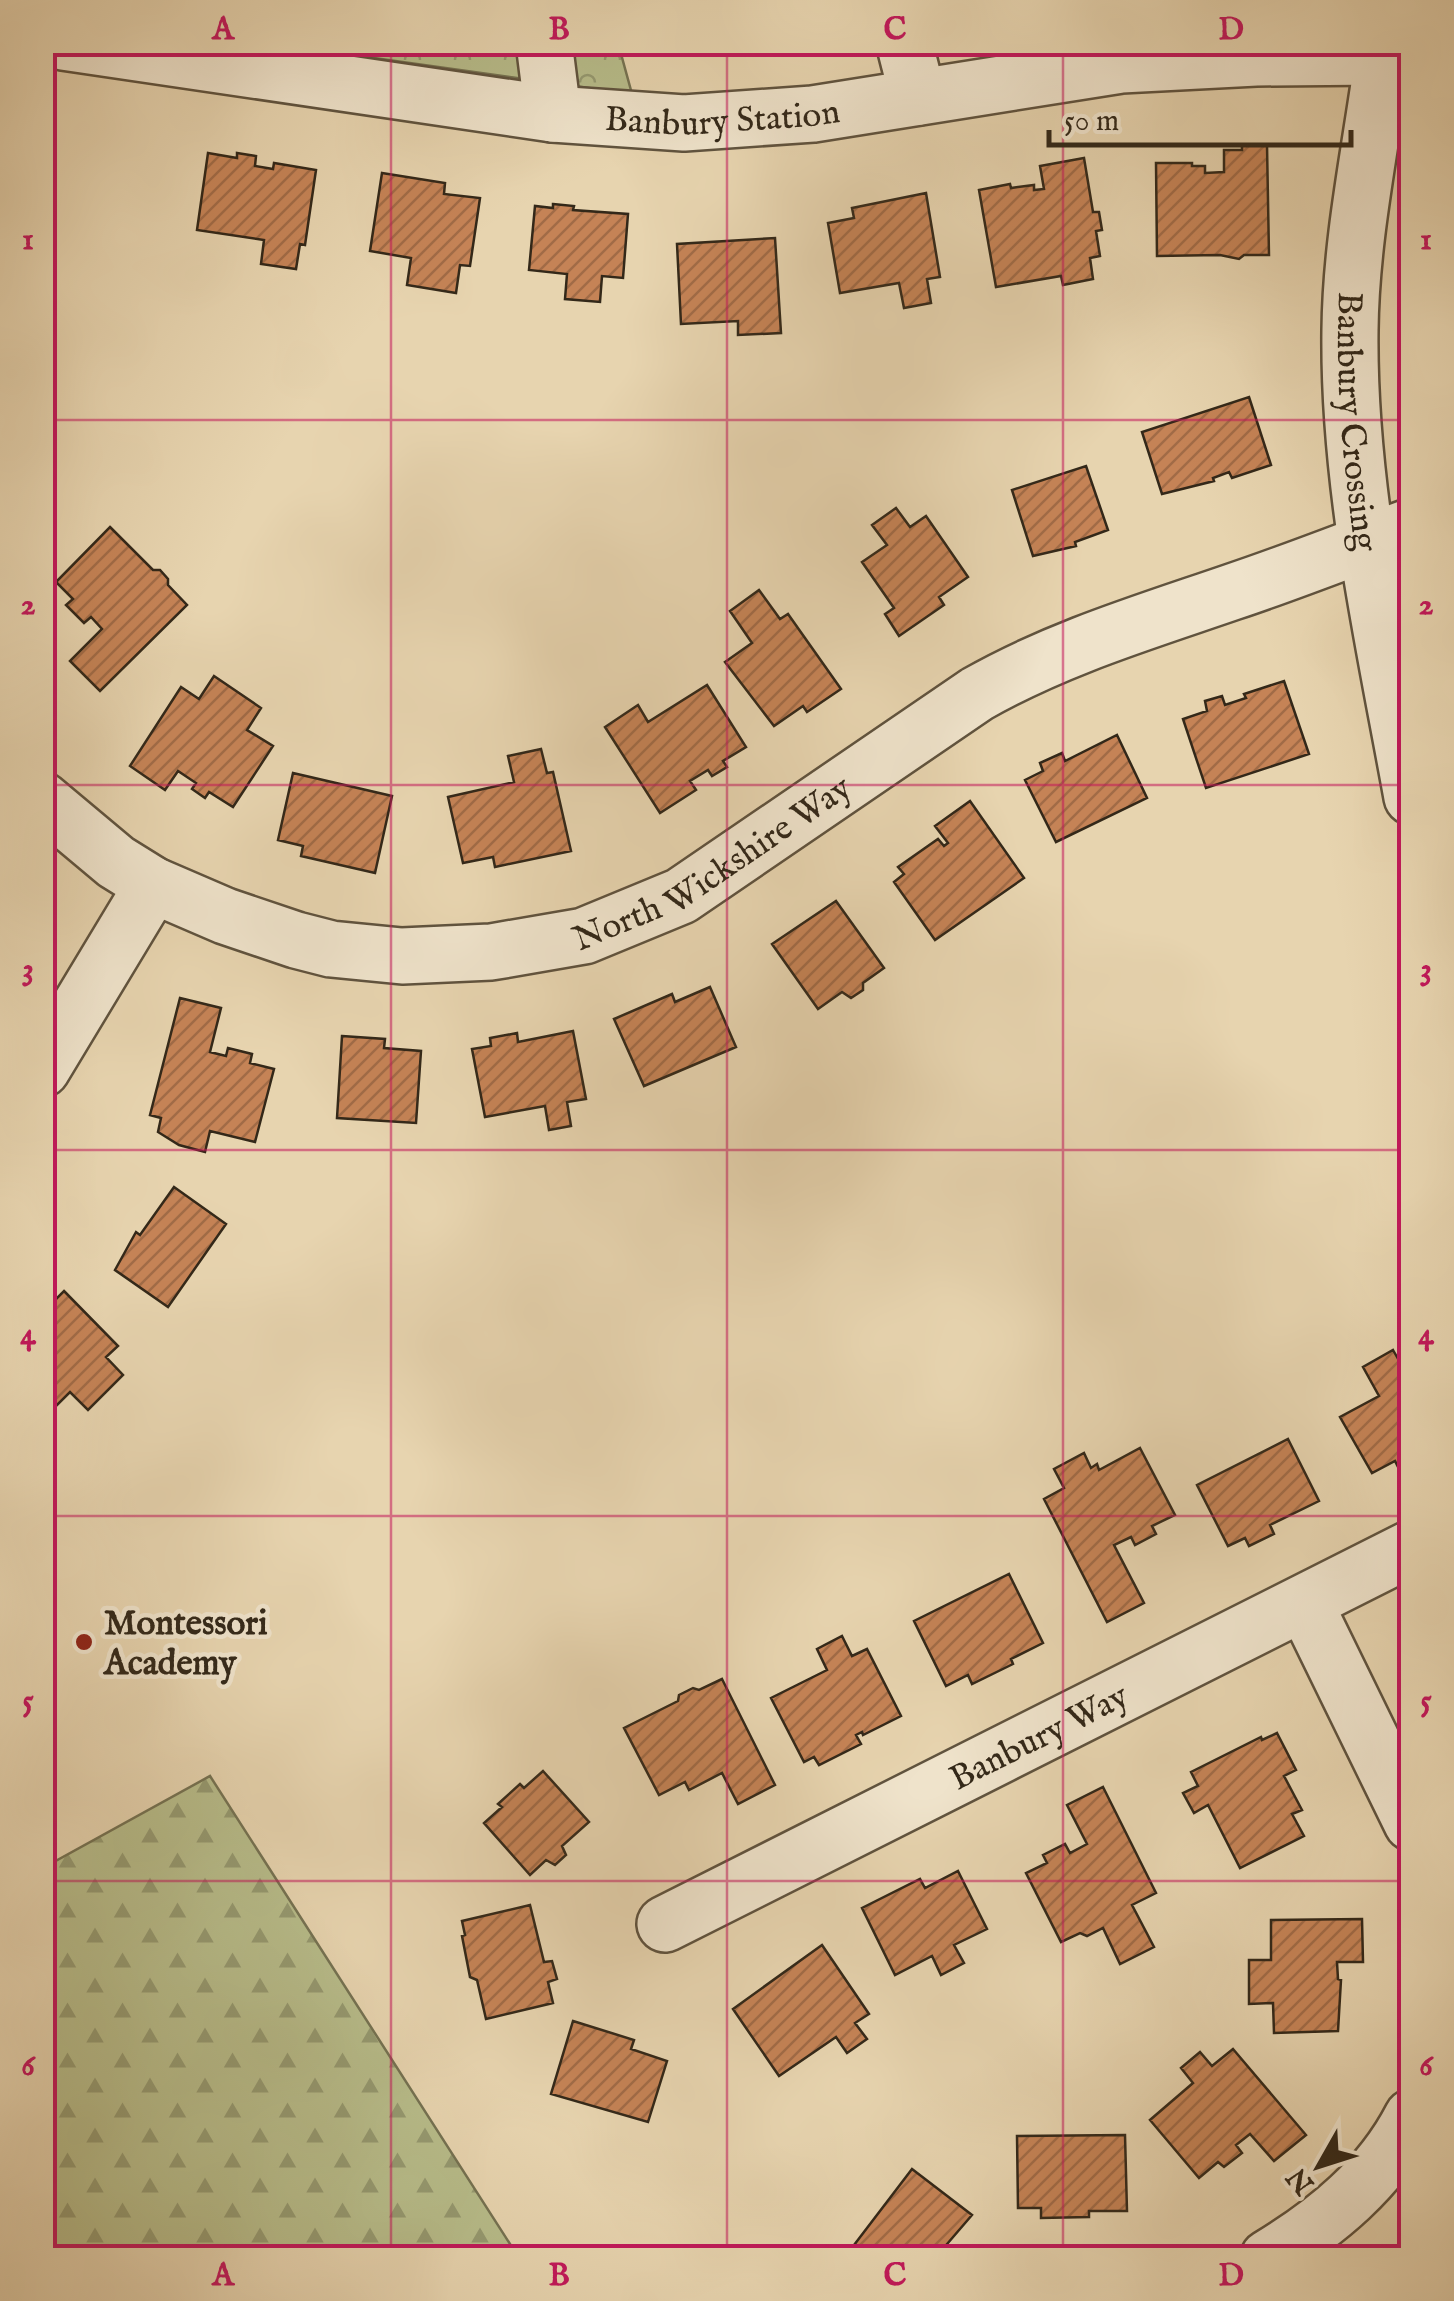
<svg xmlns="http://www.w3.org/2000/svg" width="1454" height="2301" font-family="'IM FELL English',serif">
  <defs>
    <pattern id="forest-firs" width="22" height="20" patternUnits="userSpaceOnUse" patternTransform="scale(2.5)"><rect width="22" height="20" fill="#b7bc8a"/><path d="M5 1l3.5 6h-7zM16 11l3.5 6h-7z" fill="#959970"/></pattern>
    <pattern id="park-crowns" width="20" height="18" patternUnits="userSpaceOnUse" patternTransform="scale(2.5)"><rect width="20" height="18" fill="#b7bc8a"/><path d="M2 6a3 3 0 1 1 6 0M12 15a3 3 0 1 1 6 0" fill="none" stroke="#959970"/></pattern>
    <pattern id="building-hatch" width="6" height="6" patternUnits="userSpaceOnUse" patternTransform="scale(2.5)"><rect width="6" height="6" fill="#c58356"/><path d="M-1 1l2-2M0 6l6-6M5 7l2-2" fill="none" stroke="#a16b46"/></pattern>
  </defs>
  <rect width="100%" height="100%" fill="#e7d4af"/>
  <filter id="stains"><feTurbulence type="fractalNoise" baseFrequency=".002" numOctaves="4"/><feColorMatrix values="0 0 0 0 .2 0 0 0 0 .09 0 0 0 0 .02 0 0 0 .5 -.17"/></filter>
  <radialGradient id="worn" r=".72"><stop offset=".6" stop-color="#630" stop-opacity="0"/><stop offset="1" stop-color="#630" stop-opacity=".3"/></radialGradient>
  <!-- forest -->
  <path fill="url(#forest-firs)" stroke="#757252" stroke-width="2.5" d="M210 1776 519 2258H43V1868Z"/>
  <!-- park -->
  <path fill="url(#park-crowns)" stroke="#757252" stroke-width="2.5" d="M267 43H618L632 94Z"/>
  <!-- building -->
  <path fill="url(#building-hatch)" stroke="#332819" stroke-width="2.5" d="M1242 145H1267L1269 255H1244L1239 259 1220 255 1157 256 1156 163H1192V166H1205V173L1224 172V150H1242Z
    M208 153 237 158V153L256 156 255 166 273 169 274 163 316 170 305 245 300 244 296 269 261 264 264 240 197 230Z
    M1084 158 1093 212H1099L1102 230 1096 231 1100 256 1090 258 1093 279 1063 285 1061 276 996 287 979 190 1010 184 1011 188 1034 185V190L1044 189 1040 166Z
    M382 173 445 183 444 194 480 198 470 266 460 265 456 293 407 285 411 258 370 251Z
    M926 193 940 277 927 279 931 303 904 308 899 283 840 293 828 223 854 218 852 208Z
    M553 204 574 206 573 210 628 214 623 278 602 276 600 302 565 299 567 274 529 270 535 206 553 208Z
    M775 238 781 333 738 335V321L681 324 677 244Z
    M1249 397 1271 465 1232 478 1229 472 1213 478 1214 481 1162 494 1142 432Z
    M1086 466 1108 530 1075 542 1076 546 1033 556 1012 490Z
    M896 508 910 527 926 516 968 577 939 597 944 605 899 636 885 614 894 608 862 562 887 545 872 525Z
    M110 527 153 570H160L168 579V585L187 605 100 691 70 661 102 629 91 617 84 623 66 605 73 599 56 582Z
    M759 590 780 619 788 614 841 689 807 712 803 706 774 726 725 662 752 643 730 611Z
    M214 676 261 708 247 730 273 746 233 807 209 792 205 798 192 789 196 783 178 771 165 790 130 766 181 687 199 699Z
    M1284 681 1309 754 1206 788 1183 719 1207 711 1205 701 1222 696 1225 705 1246 698 1244 694Z
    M707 685 746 747 723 761 727 767 712 776 708 770 690 781 696 790 660 813 605 727 638 705 648 722Z
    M1117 735 1147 798 1056 842 1025 780 1043 771 1040 763 1062 753 1065 761Z
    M541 749 547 773 553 772 571 851 495 867 493 857 463 863 448 797 514 782 508 756Z
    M293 773 392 796 375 873 301 856 303 846 278 840Z
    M970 801 1024 878 935 940 894 882 904 874 898 867 938 839 944 846 948 843 935 826Z
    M836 901 884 968 863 983V990L851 998 842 992 818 1009 772 944Z
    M710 987 736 1047 644 1086 614 1019 672 994 675 1002Z
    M180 998 221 1008 210 1052 226 1056 228 1048 252 1054 250 1063 274 1069 255 1142 210 1131 205 1152 179 1145 158 1132 161 1118 150 1115Z
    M573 1031 586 1099 567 1102 571 1126 549 1130 545 1106 485 1117 472 1049 491 1046 490 1038 517 1033 518 1042Z
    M342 1036 385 1039 384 1048 421 1051 416 1123 337 1118Z
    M174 1187 226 1224 168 1307 115 1270 136 1232 140 1235Z
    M64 1291 118 1346 106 1357 123 1375 88 1410 70 1392 46 1416 42 1412V1313Z
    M1393 1350 1409 1378 1412 1377V1462L1399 1469 1395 1461 1372 1473 1340 1417 1379 1396 1363 1367Z
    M1288 1439 1319 1501 1270 1525 1274 1534 1249 1546 1245 1538 1228 1546 1197 1485Z
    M1140 1448 1175 1515 1152 1526 1156 1534 1135 1545 1131 1537 1114 1545 1144 1603 1107 1622 1044 1499 1064 1488 1054 1469 1084 1453 1091 1468 1097 1464 1099 1470Z
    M1009 1574 1043 1643 1011 1659 1013 1664 972 1684 968 1675 946 1686 914 1621Z
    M842 1636 852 1656 867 1649 901 1716 863 1735 862 1732 856 1735 861 1744 819 1765 814 1757 804 1762 771 1698 827 1670 817 1649Z
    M722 1679 775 1785 738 1804 722 1773 689 1790 685 1782 659 1795 624 1728 678 1701 679 1695 693 1688 699 1690Z
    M1277 1733 1296 1770 1284 1776 1302 1810 1292 1814 1304 1836 1240 1868 1208 1805 1194 1813 1183 1793 1198 1786 1191 1772 1261 1737 1262 1740Z
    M543 1771 589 1822 562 1846 566 1855 555 1865 546 1860 530 1875 484 1823 502 1807 498 1804 520 1784 524 1788Z
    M1103 1787 1156 1893 1132 1905 1154 1947 1120 1964 1103 1928 1087 1936 1080 1933 1061 1942 1026 1873 1047 1863 1043 1855 1065 1844 1070 1853 1087 1844 1067 1805Z
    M958 1871 987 1929 954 1945 964 1963 941 1975 932 1956 895 1975 862 1908 920 1879 925 1888Z
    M530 1905 544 1962 552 1961 557 1979 548 1982 553 2003 486 2019 477 1980 470 1977 462 1936 465 1935 462 1921Z
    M1362 1919 1363 1962H1337L1338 1979 1341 1980 1338 2031 1274 2033 1273 2003 1249 2004V1960H1271V1920Z
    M822 1945 869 2014 855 2023 867 2039 847 2053 836 2037 779 2076 733 2009Z
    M573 2021 634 2040 631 2049 667 2061 648 2122 551 2094Z
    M1233 2049 1306 2135 1274 2161 1250 2134 1236 2145 1242 2153 1224 2167 1218 2162 1199 2178 1150 2120 1193 2083 1181 2068 1200 2052 1212 2066Z
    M1125 2135 1127 2211H1089V2217L1041 2218V2208H1018L1017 2136Z
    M912 2169 972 2215 935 2258H863L851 2249Z
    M1408 2243 1412 2247V2258H1393Z"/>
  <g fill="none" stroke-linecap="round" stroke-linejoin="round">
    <defs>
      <g id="minor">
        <path id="s1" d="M63 42 553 114 684 123 813 114 1121 65 1256 58 1383 57"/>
        <path d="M544 42 553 114"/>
        <path d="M904 42 918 97"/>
        <path id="s2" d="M1385 42C1373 138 1351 233 1350 330 1348 488 1384 642 1412 797"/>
        <path id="s3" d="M42 800 116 862 153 885 225 916 296 940 331 949 402 956 491 952 584 936 681 896 977 694C1058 648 1145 622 1232 592 1292 572 1352 548 1412 526"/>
        <path d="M42 1069 153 885"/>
        <path d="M1305 1604 1412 1823"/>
        <path id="s4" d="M665 1924 1412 1548"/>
        <path d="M1268 2258C1326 2223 1380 2179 1412 2117"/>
      </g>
    </defs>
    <!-- minor casing -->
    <use href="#minor" stroke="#60533e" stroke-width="60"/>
    <!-- minor -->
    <use href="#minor" stroke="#efe3cb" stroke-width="55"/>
  </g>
  <!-- grid -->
  <path fill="none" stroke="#c2185b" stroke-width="2.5" stroke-opacity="0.55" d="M391 42V2258M727 42V2258M1063 42V2258M42 420H1412M42 785H1412M42 1150H1412M42 1516H1412M42 1881H1412"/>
  <!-- markers -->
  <circle fill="#8f2418" stroke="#efe3cb" stroke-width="4" cx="84" cy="1642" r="10"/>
  <g text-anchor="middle" stroke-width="9" stroke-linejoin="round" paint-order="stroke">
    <!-- street labels -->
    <g font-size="35" fill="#332819" stroke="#efe3cb">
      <text dy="12" stroke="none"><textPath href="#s1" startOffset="665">Banbury Station</textPath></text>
      <text dy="12" stroke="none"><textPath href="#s2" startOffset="382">Banbury Crossing</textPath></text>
      <text dy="12" stroke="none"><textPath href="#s3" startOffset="732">North Wickshire Way</textPath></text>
      <text dy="12" stroke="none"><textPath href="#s4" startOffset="418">Banbury Way</textPath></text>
    </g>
    <!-- poi labels -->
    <g font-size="35" font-weight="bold" fill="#332819" stroke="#efe3cb" text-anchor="start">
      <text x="104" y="1634">Montessori<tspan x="104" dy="40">Academy</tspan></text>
    </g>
  </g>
  <!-- margin -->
  <rect width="1454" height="2301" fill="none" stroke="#e7d4af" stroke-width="110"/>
  <!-- north arrow -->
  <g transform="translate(1319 2166) rotate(231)" stroke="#efe3cb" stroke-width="8" paint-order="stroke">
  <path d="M0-8L18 38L0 25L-18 38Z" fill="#332819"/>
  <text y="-15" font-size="28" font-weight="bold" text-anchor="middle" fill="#332819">N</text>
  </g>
  <!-- scale -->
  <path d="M1049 130v15h302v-15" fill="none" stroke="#332819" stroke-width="5"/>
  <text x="1064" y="130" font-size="30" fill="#332819" stroke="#efe3cb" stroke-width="8" paint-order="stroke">50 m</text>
  <rect x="55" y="55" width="1344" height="2191" fill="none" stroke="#c2185b" stroke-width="4"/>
  <g font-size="32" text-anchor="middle" font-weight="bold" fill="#c2185b">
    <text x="223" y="39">A</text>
    <text x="559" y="39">B</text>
    <text x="895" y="39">C</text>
    <text x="1231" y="39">D</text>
    <text x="28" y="249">1</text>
    <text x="1426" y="249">1</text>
    <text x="28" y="614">2</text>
    <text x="1426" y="614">2</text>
    <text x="28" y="979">3</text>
    <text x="1426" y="979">3</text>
    <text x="28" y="1344">4</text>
    <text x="1426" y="1344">4</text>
    <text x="28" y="1710">5</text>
    <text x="1426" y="1710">5</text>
    <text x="28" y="2075">6</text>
    <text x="1426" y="2075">6</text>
    <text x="223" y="2285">A</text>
    <text x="559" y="2285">B</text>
    <text x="895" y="2285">C</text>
    <text x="1231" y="2285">D</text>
  </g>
  <rect width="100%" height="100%" filter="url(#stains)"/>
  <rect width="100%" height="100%" fill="url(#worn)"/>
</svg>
